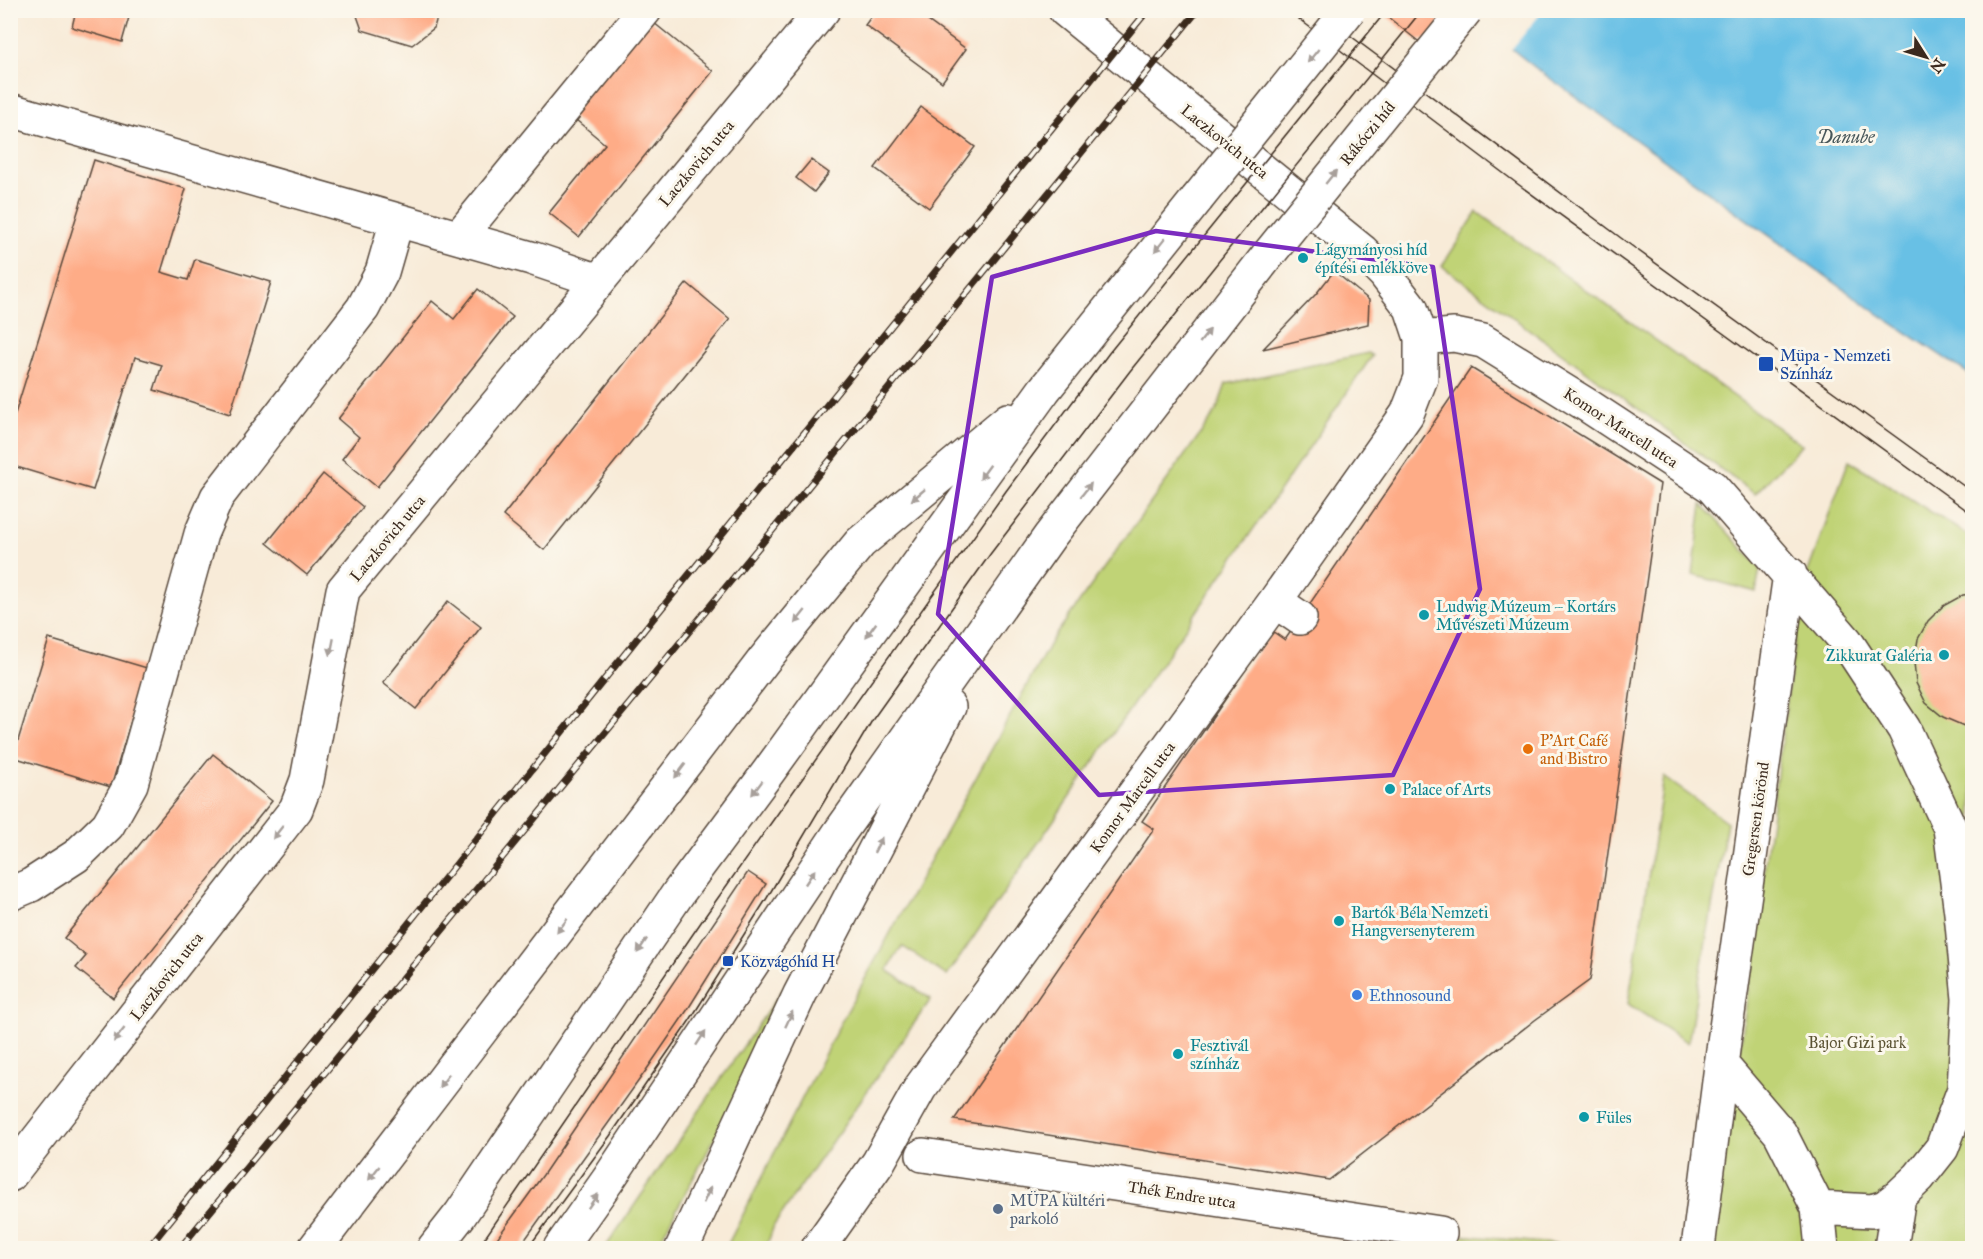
<svg xmlns="http://www.w3.org/2000/svg" width="1983" height="1259" font-family="'IM FELL Great Primer',serif">
  <rect width="100%" height="100%" fill="#fbf7ec"/>
  <filter id="ink" filterUnits="userSpaceOnUse"><feTurbulence type="fractalNoise" baseFrequency=".0167" numOctaves="2"/><feDisplacementMap in="SourceGraphic" scale="12" xChannelSelector="R" yChannelSelector="G"/><feConvolveMatrix kernelMatrix="1 2 1 2 8 2 1 2 1" color-interpolation-filters="sRGB"/></filter>
  <filter id="wash" filterUnits="userSpaceOnUse"><feTurbulence type="fractalNoise" baseFrequency=".008" numOctaves="4" result="noise"/><feDisplacementMap in="SourceGraphic" scale="24" xChannelSelector="R" yChannelSelector="G"/><feGaussianBlur stdDeviation="1.35" result="paint"/><feColorMatrix in="noise" values="0 0 0 0 0 0 0 0 0 0 0 0 0 0 0 0 0 1.4 0 .05"/><feComposite in="paint" operator="in"/></filter>
  <g filter="url(#wash)">
    <rect width="100%" height="100%" fill="#f8ebd8"/>
    <!-- green -->
    <path fill="#c0d376" stroke="#7e7e4a" stroke-width="1.5" d="M1477 212 1802 445 1755 494 1442 266Z
      M1368 353 1372 356 947 976 902 946 887 970 931 999 774 1225 766 1248H726L840 1024 1052 640 1216 412 1226 384Z
      M1849 460 1972 538V1248H1699L1736 1080 1802 588Z
      M1702 504 1760 568 1756 592 1693 575Z
      M1664 777 1727 822 1688 1043 1628 1004Z
      M812 956 656 1248H605L804 958Z
      M1440 1233 1593 1248H1439Z"/>
    <!-- water -->
    <path fill="#68c0e5" stroke="#527582" stroke-width="1.5" d="M1464 11H1972V376L1880 315 1537 69Z"/>
    <!-- pier -->
    <path fill="#f8ebd8" d="M1461 10 1543 11 1510 51Z"/>
    <g id="blocks">
      <!-- building -->
      <path fill="#feac87" d="M76 10H131L122 42 72 27Z
        M355 10H439L434 28 412 45 362 30Z
        M876 10H913L966 49 942 82 865 25Z
        M1379 10H1434L1439 14V36L1418 41Z
        M648 18 713 71 579 237 549 213 605 144 570 115Z
        M921 107 975 147 929 208 875 168Z
        M94 160 186 189 161 272 188 280 195 259 271 282 230 414 154 390 162 365 135 357 93 490 10 465V430Z
        M811 160 829 173 814 192 796 178Z
        M1334 271 1369 300 1368 324 1263 349 1316 294Z
        M687 283 730 319 544 550 503 516Z
        M478 289 513 317 377 487 342 459 359 437 338 419 432 301 454 319Z
        M1471 368 1660 484 1590 980 1535 1020 1329 1180 954 1120 1154 829 1142 821 1272 631 1285 640Z
        M323 474 363 507 307 575 267 543Z
        M1972 594V727L1964 726 1943 717 1926 703 1916 683 1914 662 1918 639 1928 621 1943 606 1963 595Z
        M448 601 481 627 416 709 383 683Z
        M49 639 147 668 111 787 13 757Z
        M213 754 272 801 113 998 76 968 86 956 64 938Z
        M748 872 766 884 688 1009 647 1069 519 1248H490L543 1175Z"/>
    </g>
  </g>
  <g filter="url(#ink)">
    <use href="#blocks" fill-opacity="0" stroke="#57473a" stroke-width="1.5"/>
    <g fill="none" stroke-linecap="round" stroke-linejoin="round">
      <defs>
        <path id="minor" d="M10 110 531 258 599 281
          M459 237 645 10
          M1421 338 1454 335 1483 341 1590 407 1712 487 1846 641 1904 729 1950 828 1961 913 1969 999 1964 1089 1942 1148 1919 1177 1899 1196 1891 1248
          M1275 601 1300 618
          M10 894 31 885 76 856 108 825 131 784 201 534 217 497 363 308 382 272 397 220
          M1721 1064 1780 1133 1818 1208 1822 1248
          M923 1155 1440 1233
          M10 1175 296 809 307 780 343 590 823 10
          M1818 1208 1872 1211 1885 1207 1899 1196
          M818 1248 878 1163 920 1088 1275 601 1407 414 1421 378V338L1411 308 1384 273 1362 251 1065 10
          M1698 1248 1724 1042 1790 574"/>
        <path id="major" d="M315 1248 764 660 860 543 1008 420
          M434 1248 460 1215 679 892 769 771 1044 390 1197 199
          M560 1248 610 1177 840 832 1050 536 1268 255
          M682 1248 800 994 949 707"/>
      </defs>
      <!-- minor casing -->
      <use href="#minor" stroke="#57473a" stroke-width="36"/>
      <!-- major casing -->
      <use href="#major" stroke="#57473a" stroke-width="36"/>
      <!-- minor -->
      <use href="#minor" stroke="#fff" stroke-width="33"/>
      <!-- major -->
      <use href="#major" stroke="#fff" stroke-width="33"/>
      <!-- tram -->
      <path stroke="#3b2a1e" stroke-width="1.5" d="M1287 10 1515 182 1972 514
        M1316 10 1625 241 1972 492
        M478 1248 708 912 1006 491 1109 353 1387 10
        M528 1248 610 1136 690 1020 767 898 873 719 991 553 1130 371 1422 10"/>
      <defs>
        <path id="rail" d="M148 1248 648 625 1148 10
          M180 1248 777 525 1198 10"/>
      </defs>
      <!-- rail casing -->
      <use href="#rail" stroke="#3b2a1e" stroke-width="7"/>
      <!-- rail -->
      <use href="#rail" stroke="#fbf7ec" stroke-width="4.5" stroke-dasharray="14" stroke-linecap="butt"/>
      <defs>
        <path id="major-bridge" d="M1197 199 1349 10
          M1268 255 1466 10"/>
      </defs>
      <!-- major-bridge casing -->
      <use href="#major-bridge" stroke="#57473a" stroke-width="36" stroke-linecap="butt"/>
      <!-- major-bridge -->
      <use href="#major-bridge" stroke="#fff" stroke-width="33"/>
    </g>
    <!-- one-way arrows -->
    <defs><path id="oneway-solid" d="M-6-.8H1V-3.2L6.5 0L1 3.2V.8H-6Z" transform="scale(1.5)"/></defs>
    <g fill="#a79f9a">
      <use href="#oneway-solid" transform="translate(1313 56) rotate(129)"/>
      <use href="#oneway-solid" transform="translate(1331 177) rotate(-51)"/>
      <use href="#oneway-solid" transform="translate(1160 245) rotate(129)"/>
      <use href="#oneway-solid" transform="translate(1205 336) rotate(-52)"/>
      <use href="#oneway-solid" transform="translate(985 472) rotate(126)"/>
      <use href="#oneway-solid" transform="translate(1086 490) rotate(-52)"/>
      <use href="#oneway-solid" transform="translate(918 495) rotate(140)"/>
      <use href="#oneway-solid" transform="translate(800 617) rotate(129)"/>
      <use href="#oneway-solid" transform="translate(871 630) rotate(126)"/>
      <use href="#oneway-solid" transform="translate(332 647) rotate(101)"/>
      <use href="#oneway-solid" transform="translate(680 771) rotate(127)"/>
      <use href="#oneway-solid" transform="translate(757 788) rotate(127)"/>
      <use href="#oneway-solid" transform="translate(278 832) rotate(128)"/>
      <use href="#oneway-solid" transform="translate(878 845) rotate(-63)"/>
      <use href="#oneway-solid" transform="translate(810 877) rotate(-56)"/>
      <use href="#oneway-solid" transform="translate(562 926) rotate(127)"/>
      <use href="#oneway-solid" transform="translate(642 946) rotate(124)"/>
      <use href="#oneway-solid" transform="translate(789 1019) rotate(-65)"/>
      <use href="#oneway-solid" transform="translate(119 1035) rotate(128)"/>
      <use href="#oneway-solid" transform="translate(701 1038) rotate(-57)"/>
      <use href="#oneway-solid" transform="translate(444 1081) rotate(127)"/>
      <use href="#oneway-solid" transform="translate(374 1173) rotate(128)"/>
      <use href="#oneway-solid" transform="translate(707 1195) rotate(-65)"/>
      <use href="#oneway-solid" transform="translate(593 1201) rotate(-55)"/>
    </g>
  </g>
  <!-- marked area -->
  <path fill="none" stroke="#7b2cbf" stroke-width="4.5" stroke-linejoin="round" d="M1156 231 1433 267 1480 589 1393 775 1099 795 938 614 992 277Z"/>
  <!-- markers -->
  <g fill="#0f9aa8" stroke="#fbf7ec" stroke-width="2">
    <circle cx="1303" cy="258" r="6"/>
    <circle cx="1424" cy="615" r="6"/>
    <circle cx="1944" cy="655" r="6"/>
    <circle cx="1390" cy="789" r="6"/>
    <circle cx="1339" cy="921" r="6"/>
    <circle cx="1178" cy="1054" r="6"/>
    <circle cx="1584" cy="1117" r="6"/>
  </g>
  <g fill="#1a4fb4" stroke="#fbf7ec" stroke-width="2">
    <rect x="1758" y="356" width="16" height="16" rx="3"/>
    <rect x="722" y="955" width="12" height="12" rx="3"/>
  </g>
  <circle fill="#e8710a" stroke="#fbf7ec" stroke-width="2" cx="1528" cy="749" r="6"/>
  <circle fill="#3f7fe0" stroke="#fbf7ec" stroke-width="2" cx="1357" cy="995" r="6"/>
  <circle fill="#5c6f8a" stroke="#fbf7ec" stroke-width="2" cx="998" cy="1209" r="6"/>
  <g text-anchor="middle" stroke-width="6" stroke-linejoin="round" paint-order="stroke">
    <!-- street labels -->
    <g font-size="16" fill="#3b2a1e" stroke="#fbf7ec">
      <text transform="translate(1367 133) rotate(-51)" y="6">Rákóczi híd</text>
      <text transform="translate(1225 141) rotate(39)" y="6">Laczkovich utca</text>
      <text transform="translate(696 163) rotate(-50)" y="6">Laczkovich utca</text>
      <text transform="translate(1621 427) rotate(33)" y="6">Komor Marcell utca</text>
      <text transform="translate(387 538) rotate(-50)" y="6">Laczkovich utca</text>
      <text transform="translate(1132 797) rotate(-54)" y="6">Komor Marcell utca</text>
      <text transform="translate(1755 819) rotate(-82)" y="6">Gregersen körönd</text>
      <text transform="translate(166 976) rotate(-52)" y="6">Laczkovich utca</text>
      <text transform="translate(1182 1194) rotate(9)" y="6">Thék Endre utca</text>
    </g>
    <!-- culture labels -->
    <g font-size="16" fill="#0d838f" stroke="#fbf7ec" text-anchor="start">
      <text x="1315" y="255">Lágymányosi híd<tspan x="1315" dy="18">építési emlékköve</tspan></text>
      <text x="1436" y="612">Ludwig Múzeum – Kortárs<tspan x="1436" dy="18">Művészeti Múzeum</tspan></text>
      <text x="1932" y="661" text-anchor="end">Zikkurat Galéria</text>
      <text x="1402" y="795">Palace of Arts</text>
      <text x="1351" y="918">Bartók Béla Nemzeti<tspan x="1351" dy="18">Hangversenyterem</tspan></text>
      <text x="1190" y="1051">Fesztivál<tspan x="1190" dy="18">színház</tspan></text>
      <text x="1596" y="1123">Füles</text>
    </g>
    <!-- transit labels -->
    <g font-size="16" fill="#164399" stroke="#fbf7ec" text-anchor="start">
      <text x="1780" y="361">Müpa - Nemzeti<tspan x="1780" dy="18">Színház</tspan></text>
      <text x="740" y="967">Közvágóhíd H</text>
    </g>
    <!-- food labels -->
    <g font-size="16" fill="#c56008" stroke="#fbf7ec" text-anchor="start">
      <text x="1540" y="746">P’Art Café<tspan x="1540" dy="18">and Bistro</tspan></text>
    </g>
    <!-- shop labels -->
    <g font-size="16" fill="#366cbe" stroke="#fbf7ec" text-anchor="start">
      <text x="1369" y="1001">Ethnosound</text>
    </g>
    <!-- park labels -->
    <g font-size="16" fill="#5c5434" stroke="#fbf7ec">
      <text x="1857" y="1048">Bajor Gizi park</text>
    </g>
    <!-- service labels -->
    <g font-size="16" fill="#4e5e75" stroke="#fbf7ec" text-anchor="start">
      <text x="1010" y="1206">MÜPA kültéri<tspan x="1010" dy="18">parkoló</tspan></text>
    </g>
    <!-- water labels -->
    <g font-size="18" font-style="italic" fill="#48575a" stroke="#fbf7ec">
      <text x="1846" y="143">Danube</text>
    </g>
  </g>
  <!-- margin -->
  <rect width="1983" height="1259" fill="none" stroke="#fbf7ec" stroke-width="36"/>
  <!-- north arrow -->
  <g transform="translate(1926 57) rotate(127)" stroke="#fbf7ec" stroke-width="4.5" paint-order="stroke">
  <path d="M0-4.5L10 22L0 15L-10 22Z" fill="#3b2a1e"/>
  <text y="-9" font-size="16" font-weight="bold" text-anchor="middle" fill="#3b2a1e">N</text>
  </g>
</svg>
